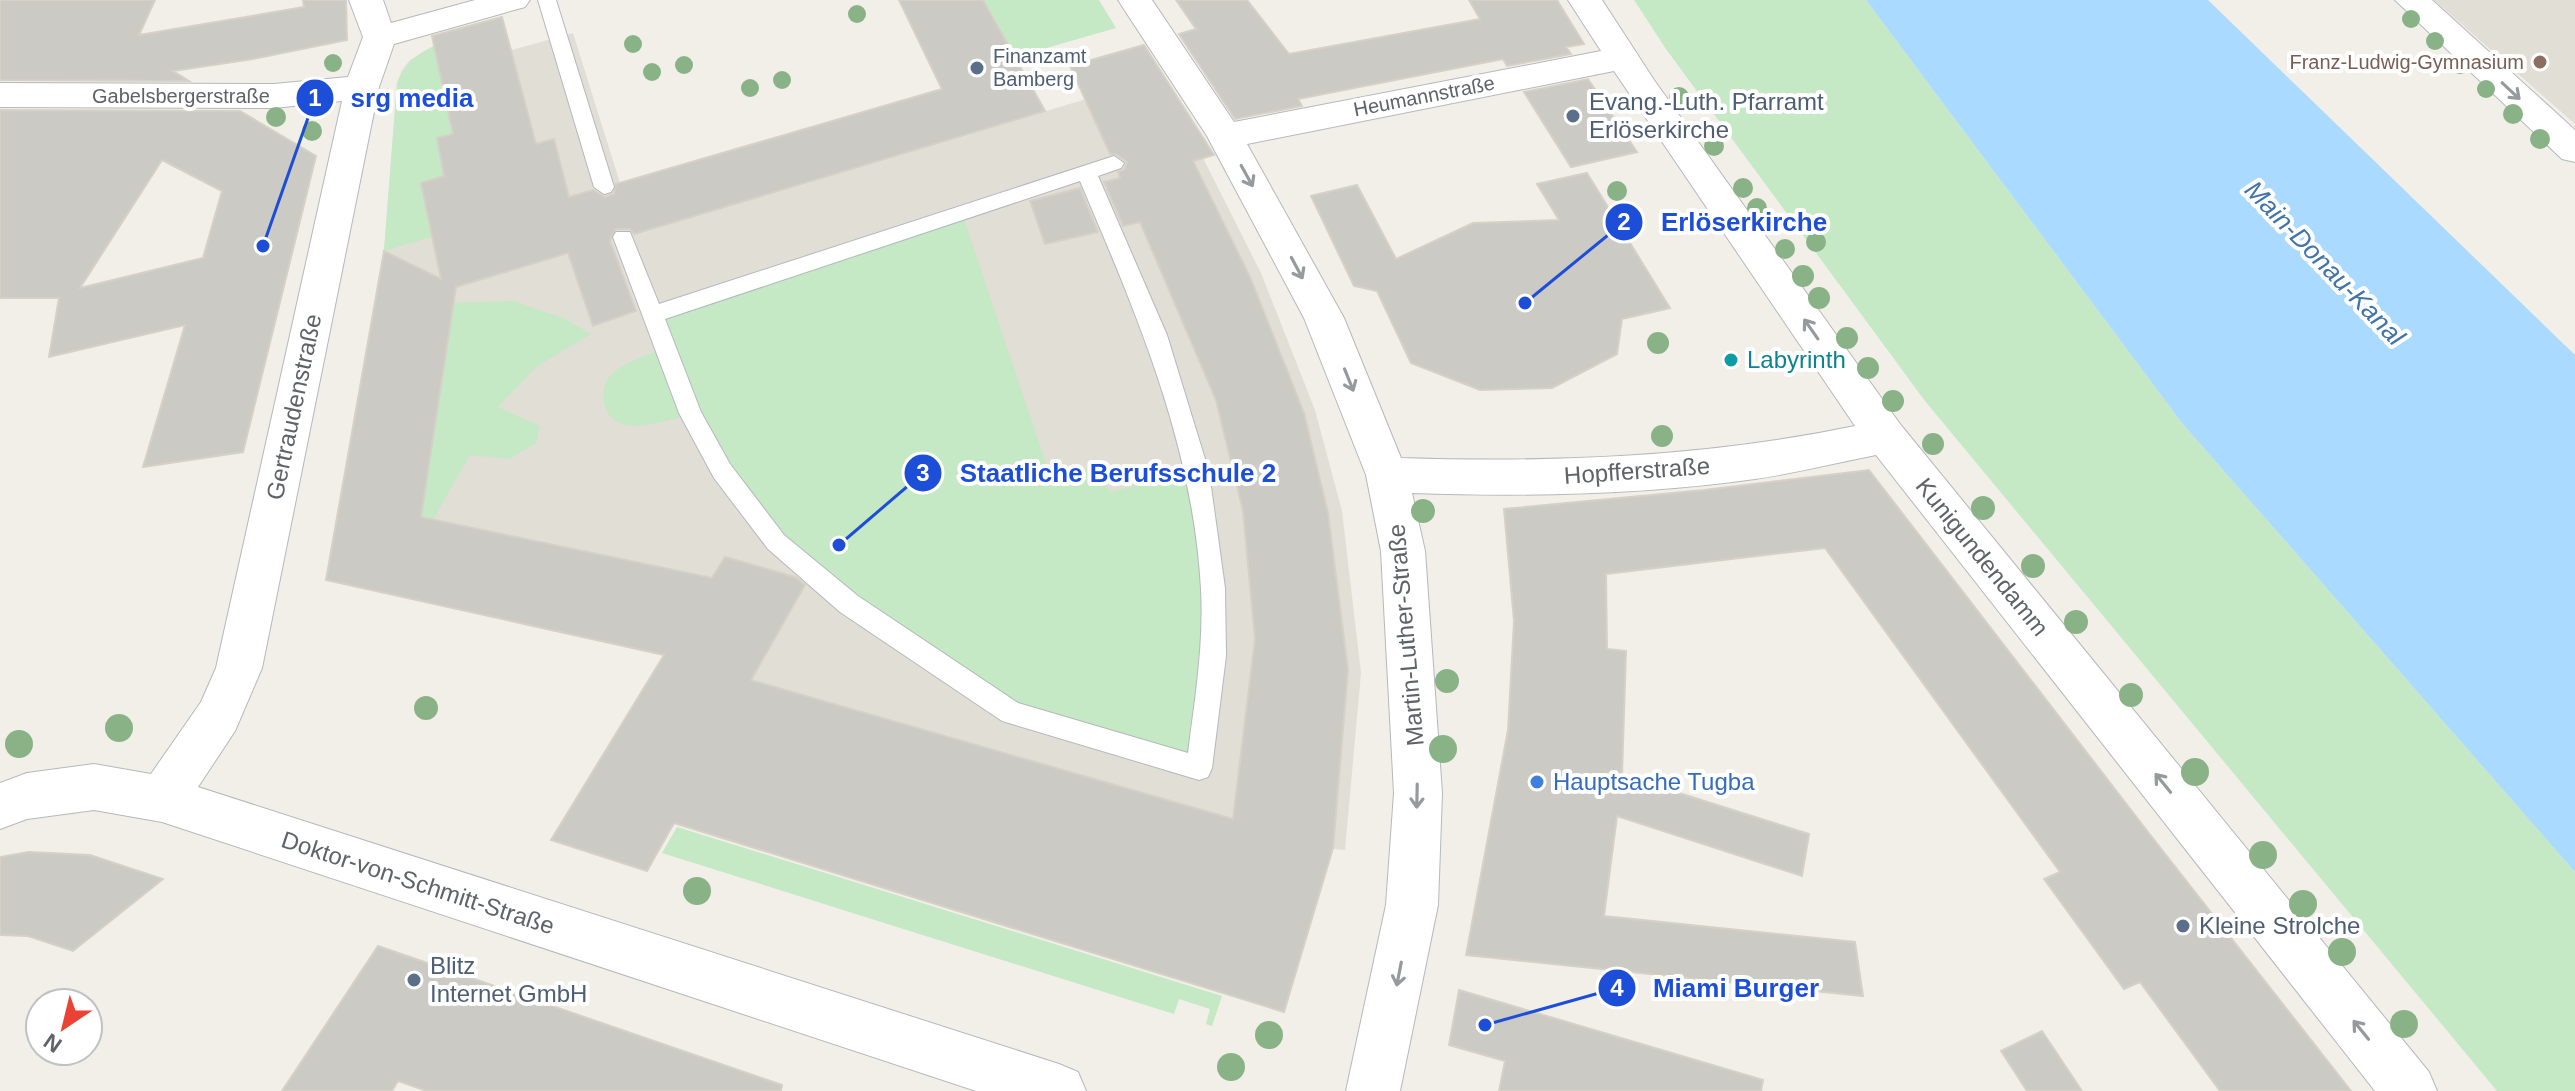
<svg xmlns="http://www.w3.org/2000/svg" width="2575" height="1091" font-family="Arial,sans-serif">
  <rect width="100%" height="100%" fill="#f1efe8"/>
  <!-- education -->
  <path fill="#e1ded6" d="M2434 0H2575V124Z
    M504 26 512 50 573 33 620 183 942 90 966 135 1093 97 1075 65 1133 48 1203 158 1261 273 1315 410 1342 511 1361 673 1345 850 1333 849 1284 1012 675 823 647 871 551 840 664 655 326 580 384 251 397 83 402 70 410 60 426 50Z"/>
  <!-- green -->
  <path fill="#c5e8c5" d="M983 0H1099L1116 28 1015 57Z
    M1634 0H1866L2182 423 2575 872V1091H2497L1925 401 1666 49Z
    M504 26 511 50 439 70 453 134 437 138 444 176 479 223 384 251 397 83C413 41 465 36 504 26Z
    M962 213 1051 478 1101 465 1109 492 1197 472 1206 524 1199 768 1011 713 776 542 690 414C666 421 610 442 604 401 602 391 605 380 613 373 627 361 647 355 664 348L652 315Z
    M514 301 563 318 591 334 536 367 498 407 540 426 536 443 510 459 470 455 433 520 421 517 454 303Z
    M677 827 1222 996 1212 1026 1206 1024 1210 1009 1179 999 1174 1014 662 853Z"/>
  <!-- water -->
  <path fill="#aadaff" d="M1866 0H2208L2575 355V872L2182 423Z"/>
  <!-- building -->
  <path fill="#cccac5" stroke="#d6d1c6" stroke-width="2" fill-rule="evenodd" d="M0 0H155L139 35 304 7 303 0H346L347 40 253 59 173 71 189 81 0 80Z
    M899 0H983L1045 111 634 234 630 229H616L610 241 636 311 593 326 568 253 456 287 421 517 712 578 725 557 795 577 805 585 751 680 1233 819 1255 639 1243 511 1216 400 1140 222 1123 226 1104 182 1120 178 1118 172 1124 170 1127 162 1116 154H1110L1070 66 1144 45 1214 155 1193 161 1250 277 1304 413 1328 513 1348 670 1333 848 1284 1012 674 823 647 871 551 840 664 655 326 580 384 251 441 279 421 183 444 176 437 138 453 134 432 36 502 17 536 144 554 139 569 197 593 190 605 197 614 194 616 184 942 89Z
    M1176 0H1247L1289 54 1480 19 1469 0H1557L1584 44 1566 47 1571 54 1507 66 1503 59 1390 81 1298 99 1302 106 1235 119 1179 34 1196 29Z
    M1588 79 1637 152 1571 167 1524 92Z
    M0 110 240 111 316 156 243 452 143 467 185 325 49 357 59 298H0ZM162 160 222 191 203 258 80 288Z
    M1587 173 1670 308 1622 319 1617 354 1552 388 1480 390 1411 363 1377 291 1354 286 1311 196 1357 185 1396 259 1473 223 1559 220 1537 184Z
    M1080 188 1098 232 1045 244 1030 201Z
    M1869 470 2148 832 2351 1091H2220L2140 982 2124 989 2044 879 2060 872 1825 548 1606 574 1607 649 1626 651 1622 775 1809 834 1802 876 1617 816 1604 916 1855 942 1863 996 1466 955 1508 730 1514 621 1504 509 1704 490Z
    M29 852 90 855 163 879 73 951 28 936 0 935V857Z
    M378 946 782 1085 781 1091H427L398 1081 392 1091H282Z
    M1459 990 1763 1080 1761 1091H1499L1505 1061 1449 1045Z
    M2042 1031 2082 1091H2027L2001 1051Z"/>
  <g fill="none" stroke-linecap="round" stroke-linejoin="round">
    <defs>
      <path id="service" d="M538 0H556L614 187 611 192 604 194 594 187Z
        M1114 156 1124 163 1121 168 1098 176 1167 335 1209 472 1225 588 1226 656 1212 768 1208 777 1199 780 1002 721 840 612 768 549 714 478 679 413 613 237 616 232H630L659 304ZM1080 181C1136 313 1193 443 1201 589 1204 644 1195 698 1188 753L1018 703 858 596 784 535 730 464 701 412 665 319Z"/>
      <path id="minor" d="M349 0H383L391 23 475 0H530L525 7 394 44 379 87 262 668 235 731 198 787 1059 1064 1078 1072 1086 1091H976L162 822 94 810 27 819 0 829V783L27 773 94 764 151 774 201 702 216 668 342 101 274 108 0 107V83L274 84 348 77 363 37Z
        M1118 0H1152L1234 122 1601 51 1568 0H1602L1654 80 1900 424 2429 1072 2437 1091H2375L1876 455C1836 463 1796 473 1755 479 1642 495 1526 497 1412 493L1425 551 1442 793 1438 905 1400 1091H1346L1386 905 1394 793 1381 551 1366 475 1304 318 1207 136ZM1614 71 1855 426C1706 457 1554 463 1401 458L1344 318 1247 144Z
        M2395 0H2432L2575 130V162L2562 159Z"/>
    </defs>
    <!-- service casing -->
    <use href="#service" stroke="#b5b8bc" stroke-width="2"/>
    <!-- minor casing -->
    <use href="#minor" stroke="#b5b8bc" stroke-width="2"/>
    <!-- service -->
    <use href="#service" fill="#fff" fill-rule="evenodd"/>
    <!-- minor -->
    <use href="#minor" fill="#fff" fill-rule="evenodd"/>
  </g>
  <!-- trees -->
  <g fill="#89b387">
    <circle cx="857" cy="14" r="9"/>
    <circle cx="2411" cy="19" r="9"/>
    <circle cx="2435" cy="41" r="9"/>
    <circle cx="633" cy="44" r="9"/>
    <circle cx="333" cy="63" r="9"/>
    <circle cx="684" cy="65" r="9"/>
    <circle cx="2460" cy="65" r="9"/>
    <circle cx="652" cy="72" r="9"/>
    <circle cx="782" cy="80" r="9"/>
    <circle cx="750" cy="88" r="9"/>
    <circle cx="2486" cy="89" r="9"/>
    <circle cx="1679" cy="97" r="10"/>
    <circle cx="2513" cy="114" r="10"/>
    <circle cx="276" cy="117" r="10"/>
    <circle cx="312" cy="131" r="10"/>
    <circle cx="2540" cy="139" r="10"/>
    <circle cx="1714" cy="146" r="10"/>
    <circle cx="1743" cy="188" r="10"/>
    <circle cx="1617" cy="191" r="10"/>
    <circle cx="1757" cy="208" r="10"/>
    <circle cx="1816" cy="242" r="10"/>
    <circle cx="1785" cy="249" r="10"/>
    <circle cx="1803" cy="276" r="11"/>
    <circle cx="1819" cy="298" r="11"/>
    <circle cx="1847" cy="338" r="11"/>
    <circle cx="1658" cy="343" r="11"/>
    <circle cx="1868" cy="368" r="11"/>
    <circle cx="1893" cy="401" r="11"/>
    <circle cx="1662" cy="436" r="11"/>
    <circle cx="1933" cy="444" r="11"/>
    <circle cx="1983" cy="508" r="12"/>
    <circle cx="1423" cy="511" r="12"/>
    <circle cx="2033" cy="566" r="12"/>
    <circle cx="2076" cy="622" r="12"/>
    <circle cx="1447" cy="681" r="12"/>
    <circle cx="2131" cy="695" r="12"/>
    <circle cx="426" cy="708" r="12"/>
    <circle cx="119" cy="728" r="14"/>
    <circle cx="19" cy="744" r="14"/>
    <circle cx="1443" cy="749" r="14"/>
    <circle cx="2195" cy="772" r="14"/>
    <circle cx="2263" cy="855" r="14"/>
    <circle cx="697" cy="891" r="14"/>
    <circle cx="2303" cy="904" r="14"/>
    <circle cx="2342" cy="952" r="14"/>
    <circle cx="2404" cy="1024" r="14"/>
    <circle cx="1269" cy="1035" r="14"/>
    <circle cx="1231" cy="1067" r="14"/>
  </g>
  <!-- one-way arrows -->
  <defs><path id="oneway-shaft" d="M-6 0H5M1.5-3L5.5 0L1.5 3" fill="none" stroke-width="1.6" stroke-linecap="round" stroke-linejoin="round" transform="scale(2)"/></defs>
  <g stroke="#979a9d">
    <use href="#oneway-shaft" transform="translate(2511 91) rotate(43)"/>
    <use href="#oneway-shaft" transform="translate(1247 176) rotate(61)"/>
    <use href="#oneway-shaft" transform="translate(1297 268) rotate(62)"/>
    <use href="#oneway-shaft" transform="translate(1811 329) rotate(-125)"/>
    <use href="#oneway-shaft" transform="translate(1349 380) rotate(68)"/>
    <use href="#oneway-shaft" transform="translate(2163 783) rotate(-129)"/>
    <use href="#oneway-shaft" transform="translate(1417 796) rotate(91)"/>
    <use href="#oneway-shaft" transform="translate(1399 974) rotate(101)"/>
    <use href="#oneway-shaft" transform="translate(2361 1030) rotate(-129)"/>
  </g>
  <!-- markers -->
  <circle fill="#8d6e63" stroke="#fff" stroke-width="3" cx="2540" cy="62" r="8"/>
  <g fill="#5c6f8a" stroke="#fff" stroke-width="3">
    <circle cx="977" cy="68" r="8"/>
    <circle cx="1573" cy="116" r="8"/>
    <circle cx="2183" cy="926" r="8"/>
    <circle cx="414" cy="980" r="8"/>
  </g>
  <circle fill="#0f9aa8" stroke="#fff" stroke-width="3" cx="1731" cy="360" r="8"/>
  <circle fill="#3f7fe0" stroke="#fff" stroke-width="3" cx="1537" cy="782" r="8"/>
  <g text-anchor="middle" stroke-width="8" stroke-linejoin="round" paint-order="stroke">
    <!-- far-service labels -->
    <g font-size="20" fill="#4e5e75" stroke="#fff" text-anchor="start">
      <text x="993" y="63">Finanzamt<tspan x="993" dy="23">Bamberg</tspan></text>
    </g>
    <!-- far-education labels -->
    <g font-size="20" fill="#785e54" stroke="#fff" text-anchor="end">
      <text x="2524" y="69">Franz-Ludwig-Gymnasium</text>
    </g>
    <!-- far-street labels -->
    <g font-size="20" fill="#5f6368" stroke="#fff">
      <text x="181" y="103">Gabelsbergerstraße</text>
      <text transform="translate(1424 96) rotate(-11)" y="7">Heumannstraße</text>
    </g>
    <!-- service labels -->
    <g font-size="24" fill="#4e5e75" stroke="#fff" text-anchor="start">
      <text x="1589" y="110">Evang.-Luth. Pfarramt<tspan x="1589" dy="28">Erlöserkirche</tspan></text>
      <text x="2199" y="934">Kleine Strolche</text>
      <text x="430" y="974">Blitz<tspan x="430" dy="28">Internet GmbH</tspan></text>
    </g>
    <!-- culture labels -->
    <g font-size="24" fill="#0d838f" stroke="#fff" text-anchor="start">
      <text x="1747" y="368">Labyrinth</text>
    </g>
    <!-- street labels -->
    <g font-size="24" fill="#5f6368" stroke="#fff">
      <text transform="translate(294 407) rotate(-78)" y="8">Gertraudenstraße</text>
      <text transform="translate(1637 471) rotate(-4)" y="8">Hopfferstraße</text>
      <text transform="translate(1982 557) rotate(51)" y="8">Kunigundendamm</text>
      <text transform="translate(1406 635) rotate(-95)" y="8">Martin-Luther-Straße</text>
      <text transform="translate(418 883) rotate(18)" y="8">Doktor-von-Schmitt-Straße</text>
    </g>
    <!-- shop labels -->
    <g font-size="24" fill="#366cbe" stroke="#fff" text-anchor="start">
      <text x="1553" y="790">Hauptsache Tugba</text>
    </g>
    <!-- water labels -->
    <g font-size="26" font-style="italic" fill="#4174aa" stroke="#fff">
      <text transform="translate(2325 263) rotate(46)" y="9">Main-Donau-Kanal</text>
    </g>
  </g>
  <!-- callouts -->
  <path fill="none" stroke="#1d4ed8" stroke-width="3" d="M263 246L315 98M1525 303L1624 222M839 545L923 473M1485 1025L1617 988"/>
  <g fill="#1d4ed8" stroke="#fff" stroke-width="3">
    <circle cx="263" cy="246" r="8"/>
    <circle cx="1525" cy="303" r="8"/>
    <circle cx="839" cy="545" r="8"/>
    <circle cx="1485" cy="1025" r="8"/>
    <circle cx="315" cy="98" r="20"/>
    <circle cx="1624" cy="222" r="20"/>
    <circle cx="923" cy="473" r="20"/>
    <circle cx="1617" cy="988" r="20"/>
  </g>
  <g font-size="24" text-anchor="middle" font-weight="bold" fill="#fff">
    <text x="315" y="106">1</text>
    <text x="1624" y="230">2</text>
    <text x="923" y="481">3</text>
    <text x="1617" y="996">4</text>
  </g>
  <g font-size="26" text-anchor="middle" font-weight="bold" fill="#1d4ed8" stroke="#fff" stroke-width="8" stroke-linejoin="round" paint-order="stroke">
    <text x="412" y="107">srg media</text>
    <text x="1744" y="231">Erlöserkirche</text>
    <text x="1118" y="482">Staatliche Berufsschule 2</text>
    <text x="1736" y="997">Miami Burger</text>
  </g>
  <!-- north arrow -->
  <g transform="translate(64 1027) rotate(215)"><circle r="38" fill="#ffffff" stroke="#bfc1c3" stroke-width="2"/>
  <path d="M0-6L14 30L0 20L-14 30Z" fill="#ea4335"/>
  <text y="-12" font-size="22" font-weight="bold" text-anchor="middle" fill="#5f6368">N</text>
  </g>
</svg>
